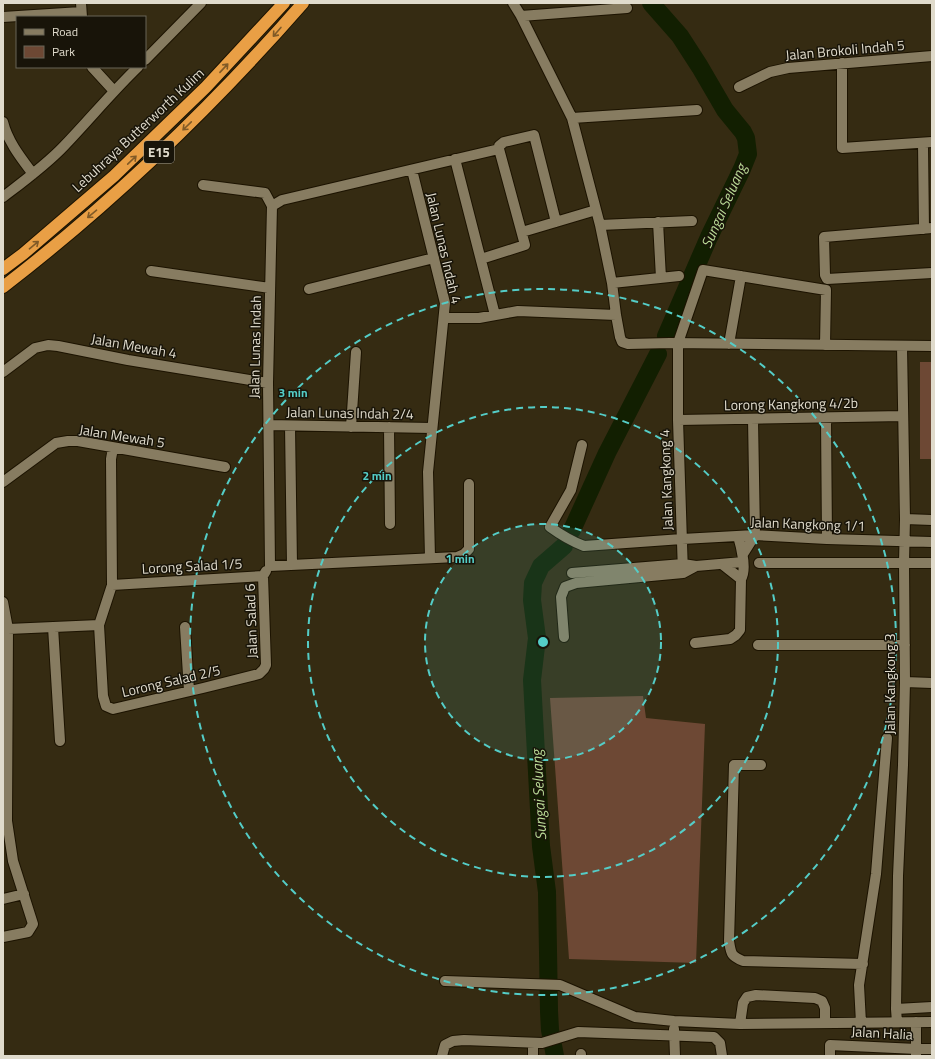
<svg xmlns="http://www.w3.org/2000/svg" width="935" height="1059" font-family="'Titillium Web',sans-serif">
  <rect width="100%" height="100%" fill="#352b12"/>
  <!-- green -->
  <path fill="#6d4834" d="M920 362H932V459H920Z
    M643 696 646 718 705 724 696 963 569 959 550 698Z"/>
  <g fill="none" stroke-linecap="round" stroke-linejoin="round">
    <!-- river -->
    <path stroke="#121f01" stroke-width="18" d="M651 3 680 36 700 67 725 110 743 132 746 138 748 154 742 169 709 237 666 336
      M572 530 607 453 658 354
      M555 1056 550 1030 549 1011 547 892 541 846 532 680 537 638 532 600 533 583 541 566 564 546"/>
    <defs>
      <path id="minor" d="M81 3 82 17
        M513 3 521 16 572 118 600 225 612 283 616 315 620 337 622 342 628 344 670 343 932 346
        M521 16 627 8
        M3 17 81 12
        M145 60 201 3
        M842 63V148L932 142
        M92 67 114 91
        M739 87 770 72 788 68 932 56
        M572 118 697 110
        M3 122C8 142 21 158 33 174
        M923 143 924 229
        M455 159 495 315
        M412 170 445 303 428 472 430 558
        M203 185 265 193 272 206 268 383 270 566
        M3 197C24 181 46 165 64 146 89 120 112 92 138 67
        M272 206 282 200 499 149
        M658 222 661 278
        M600 225 692 221
        M932 228 824 237 825 275 827 279 932 273
        M522 232 596 210
        M481 259 525 245 499 149V146L504 142 534 135 556 222
        M151 271 270 288
        M612 283 679 276
        M309 289 434 258
        M444 318H479L518 311 616 315
        M729 344 741 276
        M3 372 35 348 48 345 58 346 128 360 268 383
        M826 418 827 539
        M678 420 903 416
        M268 425 432 428
        M290 426 292 565
        M351 427 356 352
        M389 427 390 524
        M582 445 571 490 550 527C561 535 571 541 584 546L682 539 755 535 827 539 932 542
        M113 448 111 459 112 585 99 625 103 696 106 706 113 709 203 688 259 674 264 669 266 665 263 576
        M3 482 56 443 68 441H78L225 467
        M905 519 932 520
        M743 554 755 535 753 419
        M759 563H932
        M722 564 741 579
        M270 566 457 557 464 554 469 549V484
        M572 573 683 564 696 566 743 562
        M683 573 678 420V343L703 270 826 290 825 345
        M112 585 263 576 266 571
        M3 602 8 629 7 821 13 861 33 924 28 932 3 937
        M53 627 60 741
        M185 627 189 691
        M8 629 99 625
        M564 637 561 597 565 587 576 583 683 573 696 566
        M695 643 730 639 736 635 740 630 741 579C747 570 741 546 738 536
        M758 645H905
        M905 682 932 683
        M761 765H734L729 941C731 954 731 956 743 961L863 964
        M3 899 24 894
        M445 981 560 985 635 1017 674 1021 740 1024 932 1022
        M896 1009 932 1007
        M897 1022 896 1009 898 876 903 765 905 682 904 563 905 519 902 346
        M861 1023 859 985 876 874 887 738
        M740 1024 743 1003 747 997 756 995 815 998 822 1001 825 1008V1023
        M674 1029 675 1056
        M533 1043V1056
        M581 1054V1056
        M442 1056 445 1045 453 1041 464 1040 542 1043 578 1032 714 1037 720 1043 722 1056
        M830 1056V1045L917 1049H932
        M916 1056V1022"/>
      <path id="highway" d="M3 269 23 254 114 176 206 87 284 3
        M3 287C112 203 212 107 303 3"/>
    </defs>
    <!-- minor casing -->
    <use href="#minor" stroke="#1c1300" stroke-width="12"/>
    <!-- highway casing -->
    <use href="#highway" stroke="#1c1300" stroke-width="14"/>
    <!-- minor -->
    <use href="#minor" stroke="#877c61" stroke-width="10"/>
    <!-- highway -->
    <use href="#highway" stroke="#e99f45" stroke-width="12"/>
  </g>
  <!-- one-way arrows -->
  <defs><path id="oneway-shaft" d="M-6 0H5M1.5-3L5.5 0L1.5 3" fill="none" stroke-width="1.6" stroke-linecap="round" stroke-linejoin="round"/></defs>
  <g stroke="#805a27">
    <use href="#oneway-shaft" transform="translate(277 32) rotate(131)"/>
    <use href="#oneway-shaft" transform="translate(224 68) rotate(-47)"/>
    <use href="#oneway-shaft" transform="translate(187 126) rotate(136)"/>
    <use href="#oneway-shaft" transform="translate(132 160) rotate(-44)"/>
    <use href="#oneway-shaft" transform="translate(92 214) rotate(140)"/>
    <use href="#oneway-shaft" transform="translate(34 245) rotate(-40)"/>
  </g>
  <!-- distance rings -->
  <circle cx="543" cy="642" r="118" fill="#54cdc7" fill-opacity=".12"/>
  <g fill="none" stroke="#54cdc7" stroke-width="2" stroke-dasharray="7 5">
    <circle cx="543" cy="642" r="118"/>
    <circle cx="543" cy="642" r="235"/>
    <circle cx="543" cy="642" r="353"/>
  </g>
  <g text-anchor="middle" stroke-width="3" stroke-linejoin="round" paint-order="stroke">
    <!-- shield labels -->
    <rect fill="#181409" stroke="#a49f92" stroke-width="1" x="144" y="141" width="30" height="22" rx="3"/>
    <g font-size="13" font-weight="bold" fill="#e0dbcc">
      <text x="159" y="157">E15</text>
    </g>
    <!-- street labels -->
    <g font-size="14" fill="#e0dbcc" stroke="#181409">
      <text transform="translate(845 50) rotate(-5)" y="5">Jalan Brokoli Indah 5</text>
      <text transform="translate(138 130) rotate(-43)" y="5">Lebuhraya Butterworth Kulim</text>
      <text transform="translate(444 248) rotate(77)" y="5">Jalan Lunas Indah 4</text>
      <text transform="translate(134 346) rotate(10)" y="5">Jalan Mewah 4</text>
      <text transform="translate(255 347) rotate(-89)" y="5">Jalan Lunas Indah</text>
      <text transform="translate(791 404) rotate(-1)" y="5">Lorong Kangkong 4/2b</text>
      <text transform="translate(350 413) rotate(1)" y="5">Jalan Lunas Indah 2/4</text>
      <text transform="translate(122 436) rotate(9)" y="5">Jalan Mewah 5</text>
      <text transform="translate(666 480) rotate(-92)" y="5">Jalan Kangkong 4</text>
      <text transform="translate(808 524) rotate(2)" y="5">Jalan Kangkong 1/1</text>
      <text transform="translate(192 566) rotate(-3)" y="5">Lorong Salad 1/5</text>
      <text transform="translate(251 621) rotate(-92)" y="5">Jalan Salad 6</text>
      <text transform="translate(171 681) rotate(-13)" y="5">Lorong Salad 2/5</text>
      <text transform="translate(890 684) rotate(-90)" y="5">Jalan Kangkong 3</text>
      <text transform="translate(882 1033) rotate(3)" y="5">Jalan Halia</text>
    </g>
    <!-- water labels -->
    <g font-size="15" font-style="italic" fill="#badb96" stroke="#181409">
      <text transform="translate(724 206) rotate(-66)" y="5">Sungai Seluang</text>
      <text transform="translate(539 795) rotate(-93)" y="5">Sungai Seluang</text>
    </g>
  </g>
  <circle cx="543" cy="642" r="6" fill="#54cdc7" stroke="#181409" stroke-width="2"/>
  <g font-size="12" text-anchor="middle" font-weight="bold" fill="#54cdc7" stroke="#181409" stroke-width="3" stroke-linejoin="round" paint-order="stroke">
    <text x="293" y="397">3 min</text>
    <text x="377" y="480">2 min</text>
    <text x="460" y="563">1 min</text>
  </g>
  <!-- border -->
  <rect width="935" height="1059" fill="none" stroke="#e0dbcc" stroke-width="8"/>
  <!-- legend -->
  <rect x="16" y="16" width="130" height="52" fill="#181409" stroke="#686457"/>
  <rect x="24" y="29" width="20" height="6" fill="#877c61" stroke="#686457"/>
  <text x="52" y="36" font-size="12" fill="#e0dbcc">Road</text>
  <rect x="24" y="46" width="20" height="12" fill="#6d4834" stroke="#686457"/>
  <text x="52" y="56" font-size="12" fill="#e0dbcc">Park</text>
</svg>
